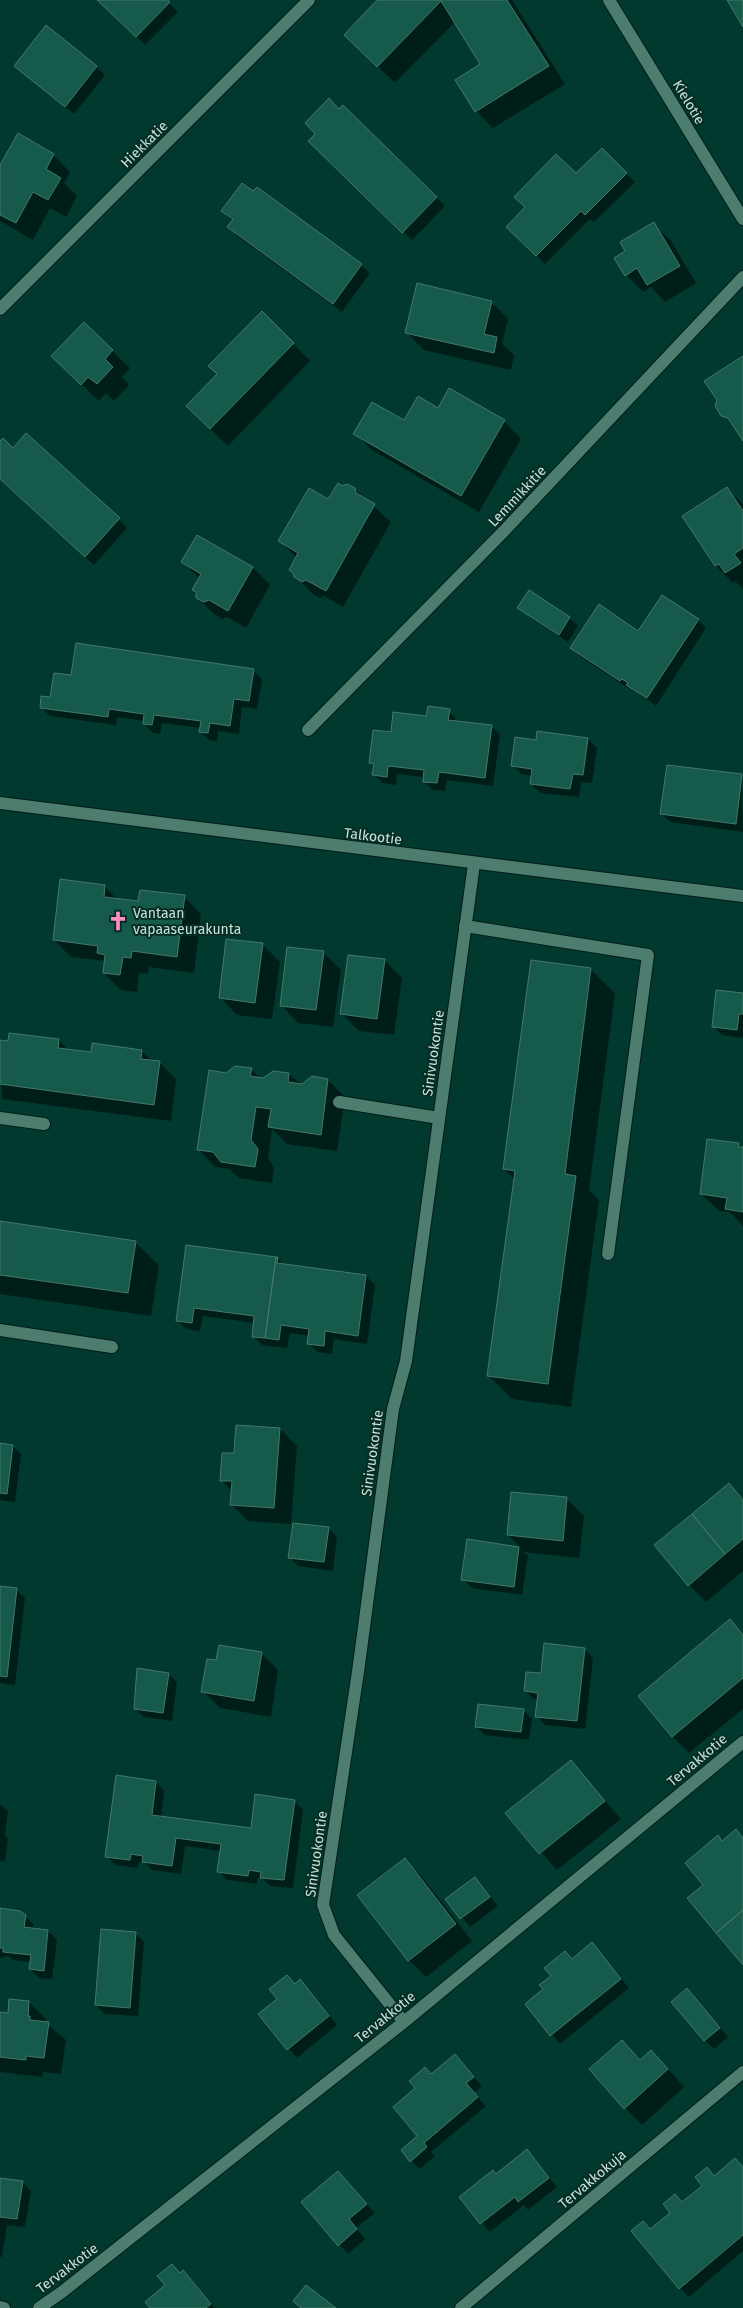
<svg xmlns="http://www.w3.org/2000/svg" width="743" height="2308" font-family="'Fira Sans',sans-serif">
  <rect width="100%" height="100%" fill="#01392e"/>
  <!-- shadow -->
  <path fill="#0007" d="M98 0H166L178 12 145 45Z
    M379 0H512L565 84 493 128 476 111 482 65 455 22 395 83 363 52Z
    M15 66 96 67 105 75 74 114Z
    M343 106 445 206 412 240 310 141Z
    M602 150 635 182 594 222 590 219 545 264 508 227 576 175Z
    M53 155 70 172 64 183 77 196 66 217 50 208 33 240 0 221V168Z
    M222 211 361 265 370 273 342 312 237 236 229 227 233 221Z
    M653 224 671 241 696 283 665 302 651 287 643 292 626 275Z
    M491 302 508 319 502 344 514 355 511 370 424 350 407 333Z
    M262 313 310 361 228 446 187 406 219 374Z
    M84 324 130 368 122 377 129 385 114 401 106 393 99 401 70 373Z
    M449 390 504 421 521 439 479 512 372 450 355 433 404 422 438 409Z
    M0 443 119 519 127 528 94 565 0 479Z
    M342 487 354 489 391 522 343 607 324 596 320 598 313 594 295 576 290 570 297 558 280 541 329 501Z
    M727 489 743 504V589L735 581 733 583 716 566 684 517Z
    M197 536 253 568 270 585 246 628 227 617 222 619 214 614 197 597 193 590 200 579 183 562Z
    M519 607 569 618 578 626 568 642 528 616Z
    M698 620 706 628 656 706 630 687 629 689 580 656 572 648Z
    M253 670 262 679 257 709 242 707 239 734 218 731 217 741 209 740 200 731 201 728 162 723 160 734 153 733 144 724V721L117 717 116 725 50 716 41 707 72 676Z
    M449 711 458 722 491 726 500 735 493 786 447 780 445 791 433 790 424 781V777L397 774 396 785 382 783 374 774 375 767 370 763 392 734Z
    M588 739 597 748 592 783 581 782 579 797 540 793 531 784 533 776 521 774 513 765 537 741Z
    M742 776 743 832 670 822 661 813Z
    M61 881 105 887 118 900 139 903 184 897 201 914 194 973 149 967 148 974 139 973 137 992 121 990 104 973 105 961 71 957 54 940Z
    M263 945 280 962 272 1019 237 1015 220 997Z
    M324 953 341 970 333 1027 298 1023 281 1005Z
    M385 961 402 978 394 1035 359 1031 342 1014Z
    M532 962 591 970 615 993 589 1190 599 1200 571 1407 512 1399 488 1375 515 1180 504 1169Z
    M743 995V1038L722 1035 713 1026Z
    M10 1034 59 1040 69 1051 92 1054 142 1051 152 1061 159 1062 176 1079 171 1121 2 1099 0 1042 9 1043Z
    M251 1069 261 1079 289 1074 302 1085 328 1080 345 1097 337 1151 287 1144 272 1129 268 1158 274 1167 272 1183 239 1178 229 1169 215 1167 198 1149 226 1074Z
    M738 1145 743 1149V1226L730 1212 719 1211 701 1194Z
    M0 1222 135 1242 159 1266 151 1316 0 1294Z
    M187 1247 277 1258 284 1265 366 1276 375 1285 367 1344 334 1339 332 1354 317 1352 309 1343 310 1336 290 1333 287 1348 262 1345 253 1336 255 1323 203 1316 200 1331 186 1329 177 1320Z
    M280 1429 297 1446 291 1524 248 1521 231 1504 232 1491 221 1480 235 1455Z
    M0 1444 12 1446 21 1454 15 1502 0 1500Z
    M729 1484 743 1499V1571L706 1602 689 1585Z
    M566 1498 584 1516 579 1558 523 1552 528 1556 522 1595 472 1588 463 1579 468 1541 521 1548 508 1535Z
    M329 1529 337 1537 333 1571 298 1566 289 1557Z
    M0 1588 16 1590 25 1598 15 1685 0 1683Z
    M730 1621 743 1634V1709L689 1753 672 1736Z
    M584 1649 593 1658 585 1729 545 1725 537 1716 539 1700 534 1699 525 1691 542 1675Z
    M261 1653 278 1670 271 1717 220 1708 203 1691Z
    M168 1674 177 1682 172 1721 144 1717 135 1708Z
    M523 1710 532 1719 529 1740 485 1735 477 1727Z
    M571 1761 621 1819 557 1870 507 1813Z
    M156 1782 164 1791 161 1817 252 1830 294 1801 303 1810 293 1888 270 1886 263 1879 257 1878V1884L227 1880 219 1871 221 1851 185 1846 181 1874 152 1870 144 1862H139L138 1868 115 1865 107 1856Z
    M0 1804 8 1811 5 1835 8 1839 5 1862 0 1861Z
    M405 1860 422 1877 472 1941 426 1977 409 1960Z
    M475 1878 498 1906 470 1927 447 1899Z
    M0 1910 25 1916 34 1925 33 1930 48 1931 57 1940 52 1979 39 1978 30 1969 31 1962 13 1960 9 1956 0 1958Z
    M135 1933 144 1942 138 2016 105 2014 96 2005Z
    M592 1944 629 1988 560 2044 526 2004Z
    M300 1981 337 2025 297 2058 260 2014Z
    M687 1990 728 2037 714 2049 705 2040Z
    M29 2002 46 2019V2023L66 2040 61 2074 43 2072 42 2077 0 2072V2014L9 2015Z
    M622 2042 641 2060 668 2069 684 2087 642 2125 625 2108Z
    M455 2056 482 2086 474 2093 486 2106 431 2152 435 2156 420 2169 411 2161 419 2136 432 2075Z
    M527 2151 557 2187 528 2210 524 2205 490 2232 461 2197 496 2175Z
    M743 2167V2251L689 2297 680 2288 651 2230 704 2186 707 2169 715 2177Z
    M0 2179 22 2182 31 2191 25 2227 7 2225 2 2257H0Z
    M347 2181 375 2213 356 2228 365 2239 348 2254 303 2203Z
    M183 2272 215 2308H152L180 2274Z"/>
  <!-- building -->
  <path fill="#155a4a" stroke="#47786a" d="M97 0H168L170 2 136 37Z
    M377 0H507L549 66 475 112 455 80 480 64 441 1 377 67 344 35Z
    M727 0H743V27Z
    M46 25 97 66 65 107 14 66Z
    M329 98 339 109 343 105 437 197 402 233 308 141 315 134 305 123Z
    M18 133 54 154 46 169 61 178 48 200 33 192 16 223 0 215V165Z
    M602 148 627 173 585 215 581 211 536 256 506 227 525 207 514 197 556 154 576 173Z
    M242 183 253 191 257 187 362 264 333 304 227 227 233 219 221 211Z
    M654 222 680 266 647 285 637 268 625 276 614 258 625 251 620 242Z
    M417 283 492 301 484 334 497 337 494 353 405 333Z
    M262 311 294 343 210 429 186 406 217 374 208 366Z
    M84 322 113 350 105 359 113 367 97 384 88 377 81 385 51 356Z
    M743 356V441L728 418 721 416 715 406 717 400 704 381Z
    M449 388 505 420 461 496 353 434 372 402 404 420 418 396 438 408Z
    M26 433 120 518 85 557 0 479V441L3 438 13 448Z
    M338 483 342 486 347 484 355 488 356 493 375 504 326 591 306 580 302 582 294 577 293 573 289 570 298 553 278 541 309 488 328 499Z
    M727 487 743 511V548L734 554 741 563 725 573 719 564 715 566 682 516Z
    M197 535 253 567 228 611 209 600 204 602 196 598V592L192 590 201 574 181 562Z
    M529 590 570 617 559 635 517 608Z
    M662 595 699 619 647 698 626 685 628 683 622 679 620 681 570 648 599 604 638 631Z
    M76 643 254 669 249 701 234 699 230 726 210 723 208 733 199 732 201 721 154 715 152 725 143 724 144 714 109 709 108 717 40 708 41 696 50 697 54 673 71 675Z
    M428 706 450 709 448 720 492 725 485 778 439 772 437 783 423 782 424 770 388 766 387 777 372 775 374 764 369 763 373 730 391 732 393 712 426 716Z
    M537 731 588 738 583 775 573 774 570 789 530 784 532 769 511 766 515 737 536 740Z
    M667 765 742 774 736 824 660 814Z
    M60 879 105 885 104 897 138 901 140 890 185 895 177 957 132 951 131 958 123 957 120 975 103 973 105 955 97 953 98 946 53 940Z
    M226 939 263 943 255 1003 219 998Z
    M287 947 324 951 316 1010 280 1006Z
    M348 955 385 959 377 1019 340 1014Z
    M531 960 591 968 565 1174 576 1176 548 1384 487 1376 515 1171 503 1169Z
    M716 990 743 993V1014H739L737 1030 712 1027Z
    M9 1033 59 1039 58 1048 91 1052 92 1043 142 1050 141 1059 160 1061 154 1105 0 1084V1040L8 1041Z
    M235 1066 252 1068 250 1076 263 1078 273 1071 289 1073 288 1082 302 1084 312 1076 328 1079 321 1135 268 1127 271 1109 256 1107 251 1140 258 1149 255 1167 221 1162 213 1152 197 1150 209 1070 226 1073Z
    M707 1139 739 1143 738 1147H743V1212L725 1209 727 1198 700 1194Z
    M0 1221 136 1241 128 1293 0 1275Z
    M186 1245 276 1257 265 1338 252 1337 254 1316 194 1308 192 1323 176 1321Z
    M276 1257H278L277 1263 366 1275 358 1336 325 1331 324 1346 307 1344 309 1329 281 1325 279 1340 265 1338Z
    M236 1425 280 1428 274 1508 230 1505 232 1481H220L222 1453H234Z
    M0 1443 13 1445 7 1494 0 1493Z
    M729 1483 743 1500V1539L725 1554 692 1514Z
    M511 1492 567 1497 563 1541 507 1535Z
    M692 1514 725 1554 688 1586 654 1545Z
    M293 1523 329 1527 324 1562 288 1558Z
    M467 1539 519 1547 514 1587 461 1580Z
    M0 1586 17 1588 7 1677 0 1676Z
    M730 1619 743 1635V1678L672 1737 638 1696Z
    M544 1643 585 1648 577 1721 535 1717 538 1693 524 1691 526 1672 541 1673Z
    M219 1645 262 1652 254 1701 201 1692 207 1659 216 1660Z
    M137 1668 169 1673 163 1713 134 1709Z
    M478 1704 524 1709 521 1732 475 1727Z
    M571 1760 605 1801 539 1854 505 1813Z
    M116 1775 156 1781 152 1815 251 1828 255 1794 295 1800 284 1880 260 1878 261 1872 249 1870 248 1876 217 1872 221 1844 176 1838 172 1866 142 1862 143 1856 131 1854 130 1860 105 1857Z
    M736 1829 743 1838V1910L716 1933 687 1898 703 1885 685 1863 718 1835 722 1841Z
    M405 1858 456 1924 408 1961 357 1895Z
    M475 1877 490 1897 460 1919 445 1899Z
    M0 1908 20 1911 26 1915 24 1927 48 1930 44 1971 29 1969 31 1955 3 1952V1948H0Z
    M743 1910V1965L716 1933Z
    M101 1929 136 1932 130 2008 95 2005Z
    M592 1942 621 1979 550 2036 525 2004 543 1989 539 1985 551 1976 544 1968 565 1951 572 1959Z
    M287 1975 295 1984 300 1979 329 2016 287 2050 258 2014 277 1999 269 1989Z
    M687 1988 720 2028 704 2041 671 2002Z
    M9 1999 29 2001 28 2016H30V2020L49 2022 44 2058 26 2056V2060L0 2057V2012L8 2013Z
    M622 2040 640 2060 651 2050 668 2069 624 2109 589 2069Z
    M455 2054 474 2077 466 2083 478 2097 424 2143 427 2147 410 2162 401 2150 417 2136 393 2107 415 2088 409 2081 425 2067 431 2074Z
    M527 2149 549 2178 518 2202 515 2197 480 2224 459 2197 493 2170 496 2174Z
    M735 2158 743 2167V2235L679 2289 631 2231 643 2221 650 2229 670 2213 663 2204 675 2194 682 2202 702 2186 695 2177 707 2167 714 2176Z
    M338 2171 367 2204 349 2219 357 2229 338 2246 301 2202Z
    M0 2178 23 2181 17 2219 0 2217Z
    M172 2264 180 2273 183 2270 211 2304 206 2308H150L145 2302 165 2285 157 2276Z
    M306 2285 336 2308H301L293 2301Z"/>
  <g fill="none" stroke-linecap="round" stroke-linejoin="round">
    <defs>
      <path id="service" d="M465 926 648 955 608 1254
        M339 1102 439 1118
        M0 1118 44 1124
        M0 1330 112 1347"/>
      <path id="minor" d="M609 0 743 219
        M0 309 309 0
        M308 730 504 531 743 277
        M404 2022 334 1935 323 1905 358 1672 393 1409 406 1361 474 864
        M0 2307 4 2308
        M39 2308 62 2292 404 2022 743 1742
        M461 2308 743 2072"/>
      <path id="tertiary" d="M0 803 743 896"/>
    </defs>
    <!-- service casing -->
    <use href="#service" stroke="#041d17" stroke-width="14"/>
    <!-- minor casing -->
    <use href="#minor" stroke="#041d17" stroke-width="14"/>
    <!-- tertiary casing -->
    <use href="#tertiary" stroke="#041d17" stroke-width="14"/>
    <!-- service -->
    <use href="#service" stroke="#4c7d6f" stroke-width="12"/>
    <!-- minor -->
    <use href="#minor" stroke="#4c7d6f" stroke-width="12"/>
    <!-- tertiary -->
    <use href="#tertiary" stroke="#4c7d6f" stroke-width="12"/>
  </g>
  <!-- icons -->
  <defs>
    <symbol id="church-bare" viewBox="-9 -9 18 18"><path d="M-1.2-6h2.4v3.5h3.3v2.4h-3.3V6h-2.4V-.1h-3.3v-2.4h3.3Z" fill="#fd8ebe" stroke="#062e24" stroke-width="2.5" paint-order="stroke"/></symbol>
  </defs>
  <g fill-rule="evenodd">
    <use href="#church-bare" x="104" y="907" width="28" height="28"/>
  </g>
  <g text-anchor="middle" stroke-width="4" stroke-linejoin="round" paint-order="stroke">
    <!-- street labels -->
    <g font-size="14" fill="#c8e1d9" stroke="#062e24">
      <text transform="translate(689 102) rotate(59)" y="5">Kielotie</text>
      <text transform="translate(144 144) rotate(-45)" y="5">Hiekkatie</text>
      <text transform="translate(517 496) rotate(-47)" y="5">Lemmikkitie</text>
      <text transform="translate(373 836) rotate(7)" y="5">Talkootie</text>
      <text transform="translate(433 1053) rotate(-82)" y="5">Sinivuokontie</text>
      <text transform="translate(372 1453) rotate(-82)" y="5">Sinivuokontie</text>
      <text transform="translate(697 1760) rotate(-40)" y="5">Tervakkotie</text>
      <text transform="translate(316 1854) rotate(-82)" y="5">Sinivuokontie</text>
      <text transform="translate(385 2017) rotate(-39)" y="5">Tervakkotie</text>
      <text transform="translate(592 2179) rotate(-40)" y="5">Tervakkokuja</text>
      <text transform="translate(67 2268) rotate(-37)" y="5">Tervakkotie</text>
    </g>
    <!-- poi labels -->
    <g font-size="14" fill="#c8e1d9" stroke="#062e24" text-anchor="start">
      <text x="133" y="918">Vantaan<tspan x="133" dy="16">vapaaseurakunta</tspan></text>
    </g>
  </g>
</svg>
